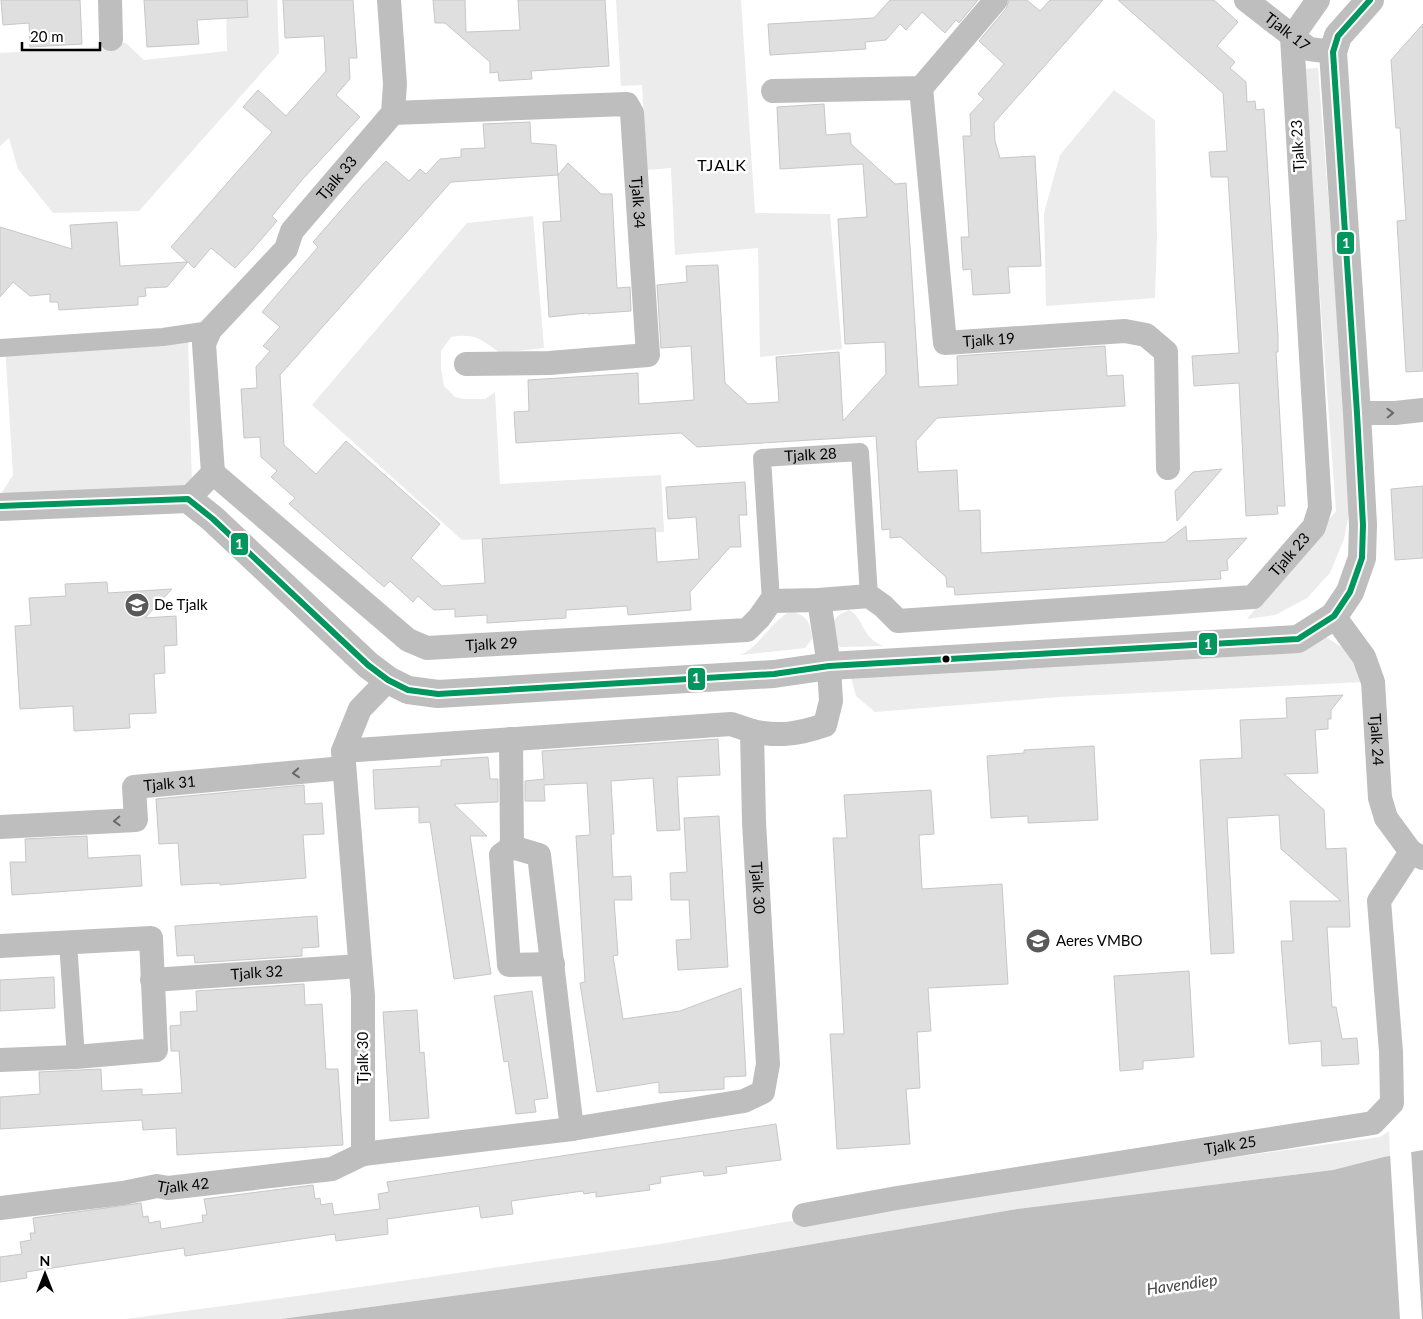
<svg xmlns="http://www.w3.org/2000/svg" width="1423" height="1319" font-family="Lato,sans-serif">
  <rect width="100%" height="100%" fill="#fff"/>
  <!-- green -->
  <path fill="#ececec" d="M226 0H277L279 53 139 211 53 213 18 169 9 138 0 146V53L100 47 101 40 126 43 144 60 227 51Z
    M616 0H741L755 213 830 214 842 349 760 357 758 248 675 255 671 168 647 170 642 85 621 86Z
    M1318 68 1352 497 1344 539 1330 573 1307 598 1275 615 1247 619 1336 511 1303 69Z
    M1114 90 1155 120 1157 236 1155 298 1046 306 1044 213 1060 155Z
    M533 216 544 348 500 353C480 339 476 333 451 337L441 351V369L444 386 455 397 464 399H485L495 392 500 484 661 475 664 532 462 540 312 405 467 223Z
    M188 337 192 487 0 496 13 475 5 345Z
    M849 610C865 619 860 636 883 646L840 647C826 633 829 617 849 610Z
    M791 611C807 616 811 622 812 639L805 648 741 655C762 644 770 622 791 611Z
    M1326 637 1351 653 1364 682 1059 697 875 712 856 696 851 678Z
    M1389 1131 1390 1156 1333 1170 1017 1209 719 1260 281 1319H126L297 1296 660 1244 836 1213 1380 1137Z"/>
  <!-- water -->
  <path fill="#bfbfbf" d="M1423 1150V1319H281L719 1260 1017 1209 1333 1170 1384 1157Z"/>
  <!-- pier -->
  <path fill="#fff" d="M1411 1150 1422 1319H1400L1390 1153Z"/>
  <!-- building -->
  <path fill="#dfdfdf" stroke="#c7c7c7" d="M1 0H80L82 44 30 47 29 23 3 25Z
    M144 0H247L248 17 197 20 199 44 147 47Z
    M283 0H353L357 58H349L350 79 336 95 360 117 302 180 272 216 277 221 252 250 235 268 211 248 194 268 188 262 167 287 145 288 146 296 138 297V305L59 310 58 302H50V294L30 296 13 282 0 297V227L72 249 70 225 117 222 120 266 187 262 171 247 272 132 243 107 258 90 286 116 326 71 324 36 285 38Z
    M433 0H465L466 32 520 30 518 0H605L609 66 531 71 532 79 499 81 498 72 490 73V62L445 23H435Z
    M890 0H978L959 23 956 20 945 33 922 12 906 30 900 24 886 40 865 42 866 49 770 55 768 24 874 18Z
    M1009 0H1027L1040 11 1050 0H1103L994 123 995 141 1000 158 1035 156 1041 266 1008 267 1010 293 973 295 971 269 963 270 962 254 961 237H969L963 136H971L970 114 984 99 978 94 1004 64 979 41 1006 9Z
    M1118 0H1214L1238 22 1217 46 1235 62 1230 68 1246 82 1247 102 1255 101 1256 110 1264 109 1278 336V352H1276L1285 506H1277L1278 514 1246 516 1239 383 1194 386 1192 356 1239 353 1228 177H1211L1209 152 1227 151 1223 93Z
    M1423 24V371L1406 372 1397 221 1406 220 1400 128H1396L1391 60Z
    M824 104 826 135 850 133 851 144 895 184 906 183 919 387 958 385 957 356 1105 346 1107 376 1123 375 1125 406 937 418 916 441 918 472 957 470 959 511 980 510 981 553 1165 542 1186 526 1187 541 1247 538 1227 560 1228 570 1220 571 1221 579 955 595 954 587H947L946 577 901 537 890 538V529L882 530 876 436 697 447 681 433 516 443 514 412 529 411 528 380 638 373 639 404 694 400 691 346 661 348 657 285 687 282 686 266 718 265 725 383 748 404 779 402 776 357 839 352 843 421 886 374 885 342 845 344 838 219 867 217 863 164 780 169 777 107Z
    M530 122 531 143 556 145 558 175 568 163 601 194H612L617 288 630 287 631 311 588 314 587 313 549 317 543 222 561 221 558 175 451 182 280 375 284 445 316 474 346 441 428 513 440 524 411 558 442 586 485 583 482 539 655 528 657 562 699 559 696 517 668 519 666 487 745 482 747 515H739L741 547H730L690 592 691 610 628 615 627 606 566 610V618L487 623V615L455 617V609L434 610 418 596 413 602 390 581 384 587 289 504 295 498 271 477 277 471 261 457 260 437 244 438 241 389 257 388 256 367 270 351 263 346 280 327 262 312 318 247 313 242 362 186 386 161 409 181 420 169 426 174 440 159 461 157V149L485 148 483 124Z
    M1222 469 1177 521 1175 491 1193 472Z
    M1423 486V558L1395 560 1391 489Z
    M107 582 108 593 172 589 145 618 176 616 177 645 164 646 165 673 154 674 156 713 129 714 130 728 74 731 73 706 20 709 15 626 31 625 29 598 66 596 65 584Z
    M1343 695 1331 710V719H1328V729L1315 730 1318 773 1284 774 1324 810 1326 849 1346 848 1350 927H1327L1332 1007H1336L1342 1039 1357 1038 1359 1064 1322 1066 1321 1041 1289 1044 1281 941H1293L1290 901H1341L1281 849 1279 815 1227 818 1234 953 1211 954 1200 760 1242 758 1240 720 1287 718 1286 698Z
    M718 739 720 775 677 777 680 830 657 831 653 778 611 781 614 834H611L613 877 631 876 632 900H614L618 955 613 956 623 1019 680 1011 741 988 746 1076 724 1077V1089L659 1093V1082L597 1092 580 983 585 982 576 836 590 835 587 783 544 785 545 801H525V781L544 779 542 751Z
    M1094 746 1098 820 1028 823V816L991 818 987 756 1024 753V750Z
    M488 757 490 779H498V802L454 804 487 836H470L491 974 454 979 430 822 419 823V807L375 809 373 770 441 766V760Z
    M304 785 305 804 322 803 324 834 303 835 306 878 220 885V883L181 885 178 843 159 844 156 799Z
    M931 790 934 834 919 835 922 889 1002 884 1008 984 928 988 931 1031 917 1032 920 1088 906 1089 910 1144 837 1149 830 1034H844L833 838H847L844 795Z
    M719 816 728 967 678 970 676 940 691 939 689 900H671L670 873 687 872 684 818Z
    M87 836 88 858 140 855 142 886 12 895 10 862H26L25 839Z
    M317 916 319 947 302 948V956L195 963 194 955 177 956 175 926Z
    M1189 971 1194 1057 1143 1061V1069L1120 1071 1114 976Z
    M54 977 55 1008 0 1011V980Z
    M304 984 305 1005 322 1004 326 1069H338L343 1145 177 1155 176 1128 143 1130 142 1120 0 1129V1097L40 1094 39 1072 101 1069 102 1091 142 1089V1095L182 1093 179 1051H171L170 1026 181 1025 180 1012 197 1011 196 991Z
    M532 991 548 1098 534 1100 536 1112 516 1114 508 1061 504 1062 494 996Z
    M417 1010 420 1053 424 1052 429 1118 390 1121 383 1012Z
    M776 1124 781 1160 726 1167 727 1173 715 1175 704 1176 703 1171 660 1177 661 1183 649 1185 650 1190 596 1197V1192L584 1194 583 1191 511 1201 513 1214 481 1218 479 1206 387 1219 388 1234 336 1241 335 1234 185 1256 184 1248 26 1272 27 1278 0 1282V1257L22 1254 20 1242 31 1240 30 1233H35L33 1218 141 1203 143 1217 148 1216 149 1223 160 1221 161 1229 203 1222 202 1215H207L204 1199 313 1185 315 1199 320 1198 321 1205 332 1203 334 1215 380 1209 378 1194 389 1192 387 1182Z"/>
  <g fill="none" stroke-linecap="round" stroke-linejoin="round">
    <!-- pedestrian -->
    <g stroke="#bebebe" stroke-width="18">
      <path d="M0 348 163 337 210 330"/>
      <path id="s1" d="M771 601 762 458 860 452 869 596"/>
      <path d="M68 943 76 1057"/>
    </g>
    <!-- minor -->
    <g stroke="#bebebe" stroke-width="24">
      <path d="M110 0 111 39"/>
      <path id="s2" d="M1246 0 1309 49 1333 52"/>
      <path d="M1292 37 1318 0"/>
      <path id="s3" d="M921 88 945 343 1125 331 1146 335 1166 352 1168 468"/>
      <path d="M773 91 921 88 996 0"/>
      <path id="s4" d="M393 113 627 104 632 113 648 355 549 363 466 364"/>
      <path d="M1357 413H1395L1423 410"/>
      <path id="s5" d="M213 473 408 640 427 648 747 630 759 618 771 601 819 600 869 596 883 606 898 621 1253 597 1314 527 1320 508 1292 37"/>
      <path id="s6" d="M188 499 213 473 204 344 210 330 286 249 292 231 393 113 395 84 389 0"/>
      <path id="s7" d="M1334 616 1364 657 1373 682 1380 798 1386 818 1411 852 1423 858"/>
      <path d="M752 731C780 737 798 734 825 725L831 701 829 666 819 600"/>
      <path d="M511 739 512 847 501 855 509 965 553 964"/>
      <path id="s8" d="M343 751 731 724 752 731 754 822 768 1064 763 1092 744 1101 572 1129 363 1154V996L343 751 360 709 388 680"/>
      <path id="s9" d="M0 827 136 820 134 787 344 768"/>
      <path d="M512 847 539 855 572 1129"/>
      <path d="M0 946 151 938 156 1050 76 1057 0 1060"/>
      <path id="s10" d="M152 980 360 966"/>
      <path id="s11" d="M0 1208 123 1193 157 1186 168 1188 332 1169 363 1154"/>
      <path id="s12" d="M804 1215 897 1198 1373 1123 1392 1103 1391 1052 1379 901 1411 852"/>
    </g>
    <!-- tertiary -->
    <path stroke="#bebebe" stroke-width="28" d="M0 507 188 499 213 519 368 665 388 680 408 690 438 694 774 674 829 666 1298 639 1334 616 1350 592 1362 558 1363 525 1357 413 1333 52 1338 36 1370 0"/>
    <defs>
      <path id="bus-1" d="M0 506 188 499 213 519 368 665 388 680 408 690 438 694 774 674 829 666 1298 639 1334 616 1350 592 1362 558 1363 525 1357 413 1333 52 1338 36 1370 0"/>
    </defs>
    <!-- bus-1 casing -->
    <use href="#bus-1" stroke="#fff" stroke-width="10"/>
    <!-- bus-1 -->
    <use href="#bus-1" stroke="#00965e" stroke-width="6"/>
  </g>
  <!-- one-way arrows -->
  <defs><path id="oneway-chevron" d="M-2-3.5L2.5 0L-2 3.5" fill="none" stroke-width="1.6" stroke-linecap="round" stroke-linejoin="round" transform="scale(1.25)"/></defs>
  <g stroke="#686868">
    <use href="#oneway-chevron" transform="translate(1390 413) rotate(-2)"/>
    <use href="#oneway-chevron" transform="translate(296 773) rotate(175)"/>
    <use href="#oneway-chevron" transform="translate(117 821) rotate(177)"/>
  </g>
  <!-- icons -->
  <defs>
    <symbol id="school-disc" viewBox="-11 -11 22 22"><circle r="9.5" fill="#595959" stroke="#fff"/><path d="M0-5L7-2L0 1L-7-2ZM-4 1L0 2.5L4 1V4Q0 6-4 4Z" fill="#fff"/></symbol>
  </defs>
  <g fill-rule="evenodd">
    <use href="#school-disc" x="123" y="591" width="28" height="28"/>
    <use href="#school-disc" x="1024" y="927" width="28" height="28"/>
  </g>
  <!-- markers -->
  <circle fill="#000" stroke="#fff" stroke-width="2" cx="946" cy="659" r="4.5"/>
  <g text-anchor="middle" stroke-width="5" stroke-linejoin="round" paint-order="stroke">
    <!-- street labels -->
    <g font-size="15" fill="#000" stroke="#fff">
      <text dy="5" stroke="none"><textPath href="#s2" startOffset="52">Tjalk 17</textPath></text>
      <text transform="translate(1298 146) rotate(-93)" y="5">Tjalk 23</text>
      <text dy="5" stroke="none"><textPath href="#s6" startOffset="380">Tjalk 33</textPath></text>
      <text dy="5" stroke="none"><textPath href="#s4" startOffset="334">Tjalk 34</textPath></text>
      <text dy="5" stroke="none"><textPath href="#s3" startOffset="300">Tjalk 19</textPath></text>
      <text dy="5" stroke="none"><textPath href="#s1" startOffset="192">Tjalk 28</textPath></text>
      <text dy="5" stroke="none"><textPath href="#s5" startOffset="1184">Tjalk 23</textPath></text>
      <text dy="5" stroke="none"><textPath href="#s5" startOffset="342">Tjalk 29</textPath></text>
      <text dy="5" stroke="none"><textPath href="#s7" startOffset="135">Tjalk 24</textPath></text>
      <text dy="5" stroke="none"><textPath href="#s9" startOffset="205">Tjalk 31</textPath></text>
      <text dy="5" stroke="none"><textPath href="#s8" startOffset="568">Tjalk 30</textPath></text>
      <text dy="5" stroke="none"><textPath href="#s10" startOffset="105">Tjalk 32</textPath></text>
      <text transform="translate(363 1058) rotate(-90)" y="5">Tjalk 30</text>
      <text dy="5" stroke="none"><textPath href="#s12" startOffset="432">Tjalk 25</textPath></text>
      <text dy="5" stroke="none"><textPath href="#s11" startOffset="185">Tjalk 42</textPath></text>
    </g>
    <!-- poi labels -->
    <g font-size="15" fill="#000" stroke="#fff" text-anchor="start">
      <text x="154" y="610">De Tjalk</text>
      <text x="1056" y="946">Aeres VMBO</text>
    </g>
    <!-- neighbourhood labels -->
    <g font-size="16" letter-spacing="1" fill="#000" stroke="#fff">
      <text x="722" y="171">TJALK</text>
    </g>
    <!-- water labels -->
    <g font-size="16" font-style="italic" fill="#444" stroke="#fff">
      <text transform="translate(1182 1284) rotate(-8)" y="6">Havendiep</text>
    </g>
  </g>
  <g stroke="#fff" stroke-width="2">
    <rect x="1336" y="231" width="19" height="24" rx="5" fill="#00965e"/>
    <rect x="230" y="532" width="19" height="24" rx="5" fill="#00965e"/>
    <rect x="1198" y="632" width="20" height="24" rx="5" fill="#00965e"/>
    <rect x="687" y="667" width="19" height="24" rx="5" fill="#00965e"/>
  </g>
  <g font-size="14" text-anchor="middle" font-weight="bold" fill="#fff">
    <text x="1346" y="248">1</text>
    <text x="239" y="549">1</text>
    <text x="1208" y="649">1</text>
    <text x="696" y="683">1</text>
  </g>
  <!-- north arrow -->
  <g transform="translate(45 1274)" stroke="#ffffff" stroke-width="4" paint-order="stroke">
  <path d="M0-4L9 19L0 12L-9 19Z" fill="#000000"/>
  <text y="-8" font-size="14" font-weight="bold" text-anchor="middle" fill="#000000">N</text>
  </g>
  <!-- scale -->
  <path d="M22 42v8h78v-8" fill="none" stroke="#000000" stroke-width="2.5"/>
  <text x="30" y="42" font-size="15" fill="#000000" stroke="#ffffff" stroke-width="4" paint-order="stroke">20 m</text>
</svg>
